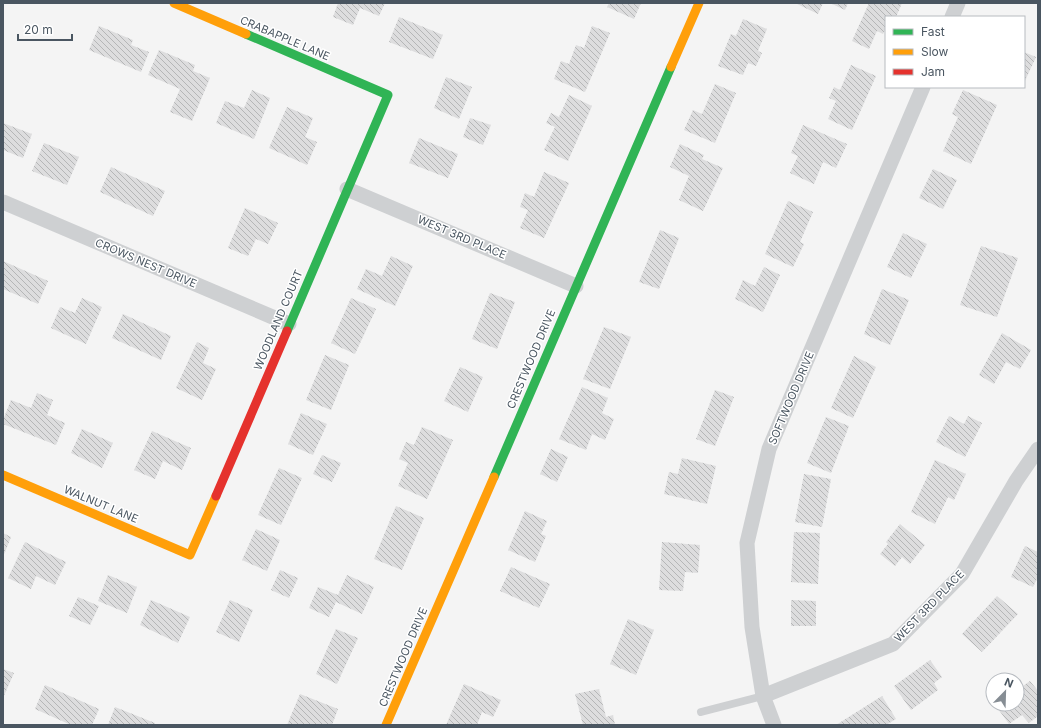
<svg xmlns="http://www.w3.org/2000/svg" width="1041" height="728" font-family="Inter,sans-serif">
  <defs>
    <pattern id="building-back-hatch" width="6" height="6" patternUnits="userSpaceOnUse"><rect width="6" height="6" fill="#ddddde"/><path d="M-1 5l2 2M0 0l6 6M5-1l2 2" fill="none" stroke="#b5b6b7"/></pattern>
  </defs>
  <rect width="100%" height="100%" fill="#f4f4f4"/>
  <!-- building -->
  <path fill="url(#building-back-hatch)" d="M338 3H385L379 16 360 8 353 25 333 17Z
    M609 3H641L634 19 607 7Z
    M795 3H823L818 14Z
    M830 3H848L845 10Z
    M869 3H902L896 17H886V28L883 34 877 31 869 49 852 41Z
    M399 17 443 35 433 59 389 42Z
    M743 19 767 29 758 51 762 53 756 66 748 63 743 75 718 66 731 34 736 36Z
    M99 26 133 40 131 45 149 52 141 72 89 50Z
    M592 26 610 33 585 92 554 79 561 61 569 64 576 45 584 48Z
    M159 50 195 65 193 71 210 78 192 121 170 112 180 89 148 75Z
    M1024 52 1036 57 1024 83Z
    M851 65 876 76 852 130 828 119 836 101 829 98 834 87 840 90Z
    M446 77 472 87 459 119 434 108Z
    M715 84 736 93 715 143 684 130 693 110 702 114Z
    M252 90 270 98 254 139 216 123 225 101 244 108Z
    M963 90 997 105 971 164 943 151 958 117 952 114Z
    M569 95 592 106 568 161 544 150 555 127 546 123 551 113 559 117Z
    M287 107 313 118 305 137 317 142 307 165 269 148Z
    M470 118 491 125 483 145 463 137Z
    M3 123 32 134 23 158 3 150Z
    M803 125 847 144 836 168 823 162 814 184 790 173 798 156 791 153Z
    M419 138 458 154 448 178 409 163Z
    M44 143 79 157 67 185 32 171Z
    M680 144 704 155 702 159 723 168 703 211 679 200 689 176 670 167Z
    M111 167 165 191 153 216 100 192Z
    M933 169 957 180 943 209 919 198Z
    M544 172 569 183 544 238 520 228 528 210 520 207 525 193 534 197Z
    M788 201 813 212 800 242 804 244 793 267 765 254Z
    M245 208 278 223 268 244 256 239 248 256 228 248Z
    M660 230 679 238 659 289 639 282Z
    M903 233 927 244 911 278 887 267Z
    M981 246 1018 258 997 317 960 305Z
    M391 256 413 266 395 306 357 289 366 269 382 276Z
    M3 261 48 281 38 304 3 289Z
    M764 267 780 275 763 312 735 299 743 280 755 286Z
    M882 289 909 300 890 345 864 334Z
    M490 293 515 302 497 349 472 339Z
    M82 298 102 307 86 344 51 328 60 307 75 313Z
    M351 298 376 309 355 354 331 343Z
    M123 314 171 336 161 360 112 338Z
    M604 327 631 337 610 389 583 379Z
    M1002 333 1031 350 1020 369 1006 362 994 384 979 375Z
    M197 342 209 348 203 363 216 369 202 400 176 388Z
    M325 355 349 365 331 410 306 400Z
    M854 356 876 367 853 418 831 408Z
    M460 367 483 377 468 412 444 401Z
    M582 387 608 398 602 413 614 419 605 440 592 434 586 450 559 439Z
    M715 390 734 397 715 446 696 439Z
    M37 393 53 400 47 415 65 423 56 445 3 424V420L11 400 31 408Z
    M301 413 327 424 313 455 288 444Z
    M949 416 964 424 968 416 982 423 965 457 936 442Z
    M826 417 849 426 831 473 807 463Z
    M422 427 453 440 427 499 398 486 408 463 399 459 406 442 414 445Z
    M82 429 113 443 102 468 71 453Z
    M152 431 191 448 182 470 163 461 155 479 134 470Z
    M551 449 568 457 557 482 540 474Z
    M322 455 341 463 332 482 313 474Z
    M682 458 716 466 707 504 664 494 669 472 678 474Z
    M935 460 966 474 954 500 948 497 935 524 911 512Z
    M279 468 302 478 281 525 258 515Z
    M804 474 831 479 822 527 795 522Z
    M396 506 424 518 402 570 374 559Z
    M525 511 547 521 541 534 546 536 535 562 508 550Z
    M900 524 925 545 910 564 902 557 895 566 880 554 888 544 886 542Z
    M256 529 280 540 267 571 242 560Z
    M794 532 820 533 818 584 791 582Z
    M3 533 11 537 3 557Z
    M25 542 66 562 55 585 36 576 31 589 8 578Z
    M662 542 700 545 698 573 685 572 683 591 659 590Z
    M1025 546 1038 552V577L1033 587 1011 577Z
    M511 567 550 584 539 608 500 591Z
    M280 570 298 578 289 598 271 590Z
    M108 575 137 587 127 613 98 601Z
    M347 575 374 587 362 614 336 602 329 617 309 608 318 587 338 595Z
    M997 596 1018 614 982 652 962 634Z
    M78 597 99 606 90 625 69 616Z
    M151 600 190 617 178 643 140 625Z
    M230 600 253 610 239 642 216 632Z
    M791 600 816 601V626H791Z
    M628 619 654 630 636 675 610 664Z
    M336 629 358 638 337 684 316 674Z
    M930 660 942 677 934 683 938 690 911 710 894 686Z
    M3 669 14 673 3 698Z
    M1030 681 1038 691V716L1029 723 1022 715 1009 724 996 706 999 704H1017V690Z
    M464 684 501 700 493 717 482 712 477 725H446Z
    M45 685 99 709 92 725H71L35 709Z
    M599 689 606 717 613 715 615 725H583L575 694Z
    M300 694 338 709 332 725H287Z
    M882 696 896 719 886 725H836Z
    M115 707 155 723V725H108Z"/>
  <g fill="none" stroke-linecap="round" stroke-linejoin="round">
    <!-- lane -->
    <path stroke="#ced0d2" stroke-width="8" d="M701 712 763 696"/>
    <!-- street -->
    <path stroke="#ced0d2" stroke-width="15" d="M952 17 958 3
      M347 189 576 286
      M3 202 289 324
      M763 696 893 644 962 574 1016 481 1038 449
      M774 725 763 696 752 627 747 543 769 449 923 87"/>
    <!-- fast -->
    <path stroke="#30b455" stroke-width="9" d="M246 34 388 95 287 331
      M494 477 671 67"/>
    <!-- slow -->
    <path stroke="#ff9f0a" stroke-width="9" d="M174 3 246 34
      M671 67 699 3
      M3 475 190 555 216 496
      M386 725 494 477"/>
    <!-- jam -->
    <path stroke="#e5322d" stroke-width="9" d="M216 496 287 331"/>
  </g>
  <g text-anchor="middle" stroke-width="3" stroke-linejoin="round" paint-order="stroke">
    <!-- street labels -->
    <g font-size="11" fill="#4a5661" stroke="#fff">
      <text transform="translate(285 38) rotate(23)" y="4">CRABAPPLE LANE</text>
      <text transform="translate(462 237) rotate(23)" y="4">WEST 3RD PLACE</text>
      <text transform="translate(146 263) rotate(23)" y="4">CROWS NEST DRIVE</text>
      <text transform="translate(278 320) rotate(-67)" y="4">WOODLAND COURT</text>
      <text transform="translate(531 359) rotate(-67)" y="4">CRESTWOOD DRIVE</text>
      <text transform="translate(791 398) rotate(-67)" y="4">SOFTWOOD DRIVE</text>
      <text transform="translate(101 504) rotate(23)" y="4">WALNUT LANE</text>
      <text transform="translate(929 606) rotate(-46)" y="4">WEST 3RD PLACE</text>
      <text transform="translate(403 657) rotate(-67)" y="4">CRESTWOOD DRIVE</text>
    </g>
  </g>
  <!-- border -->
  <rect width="1041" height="728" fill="none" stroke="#4a5661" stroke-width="8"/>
  <!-- legend -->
  <rect x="885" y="16" width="140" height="72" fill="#ffffff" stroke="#b7bbc0"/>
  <rect x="893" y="29" width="20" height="6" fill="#30b455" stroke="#b7bbc0"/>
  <text x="921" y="36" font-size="12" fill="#4a5661">Fast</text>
  <rect x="893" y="49" width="20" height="6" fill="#ff9f0a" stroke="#b7bbc0"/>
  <text x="921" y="56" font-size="12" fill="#4a5661">Slow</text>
  <rect x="893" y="69" width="20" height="6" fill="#e5322d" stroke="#b7bbc0"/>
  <text x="921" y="76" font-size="12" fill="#4a5661">Jam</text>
  <!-- north arrow -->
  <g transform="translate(1005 692) rotate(23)"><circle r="19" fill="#ffffff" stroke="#b7bbc0"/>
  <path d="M0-3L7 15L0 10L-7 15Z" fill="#868d94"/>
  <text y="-6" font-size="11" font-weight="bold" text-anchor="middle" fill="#4a5661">N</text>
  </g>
  <!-- scale -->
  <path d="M18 34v6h54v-6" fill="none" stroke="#4a5661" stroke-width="2"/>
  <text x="24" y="34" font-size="12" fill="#4a5661" stroke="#ffffff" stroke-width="3" paint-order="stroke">20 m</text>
</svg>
